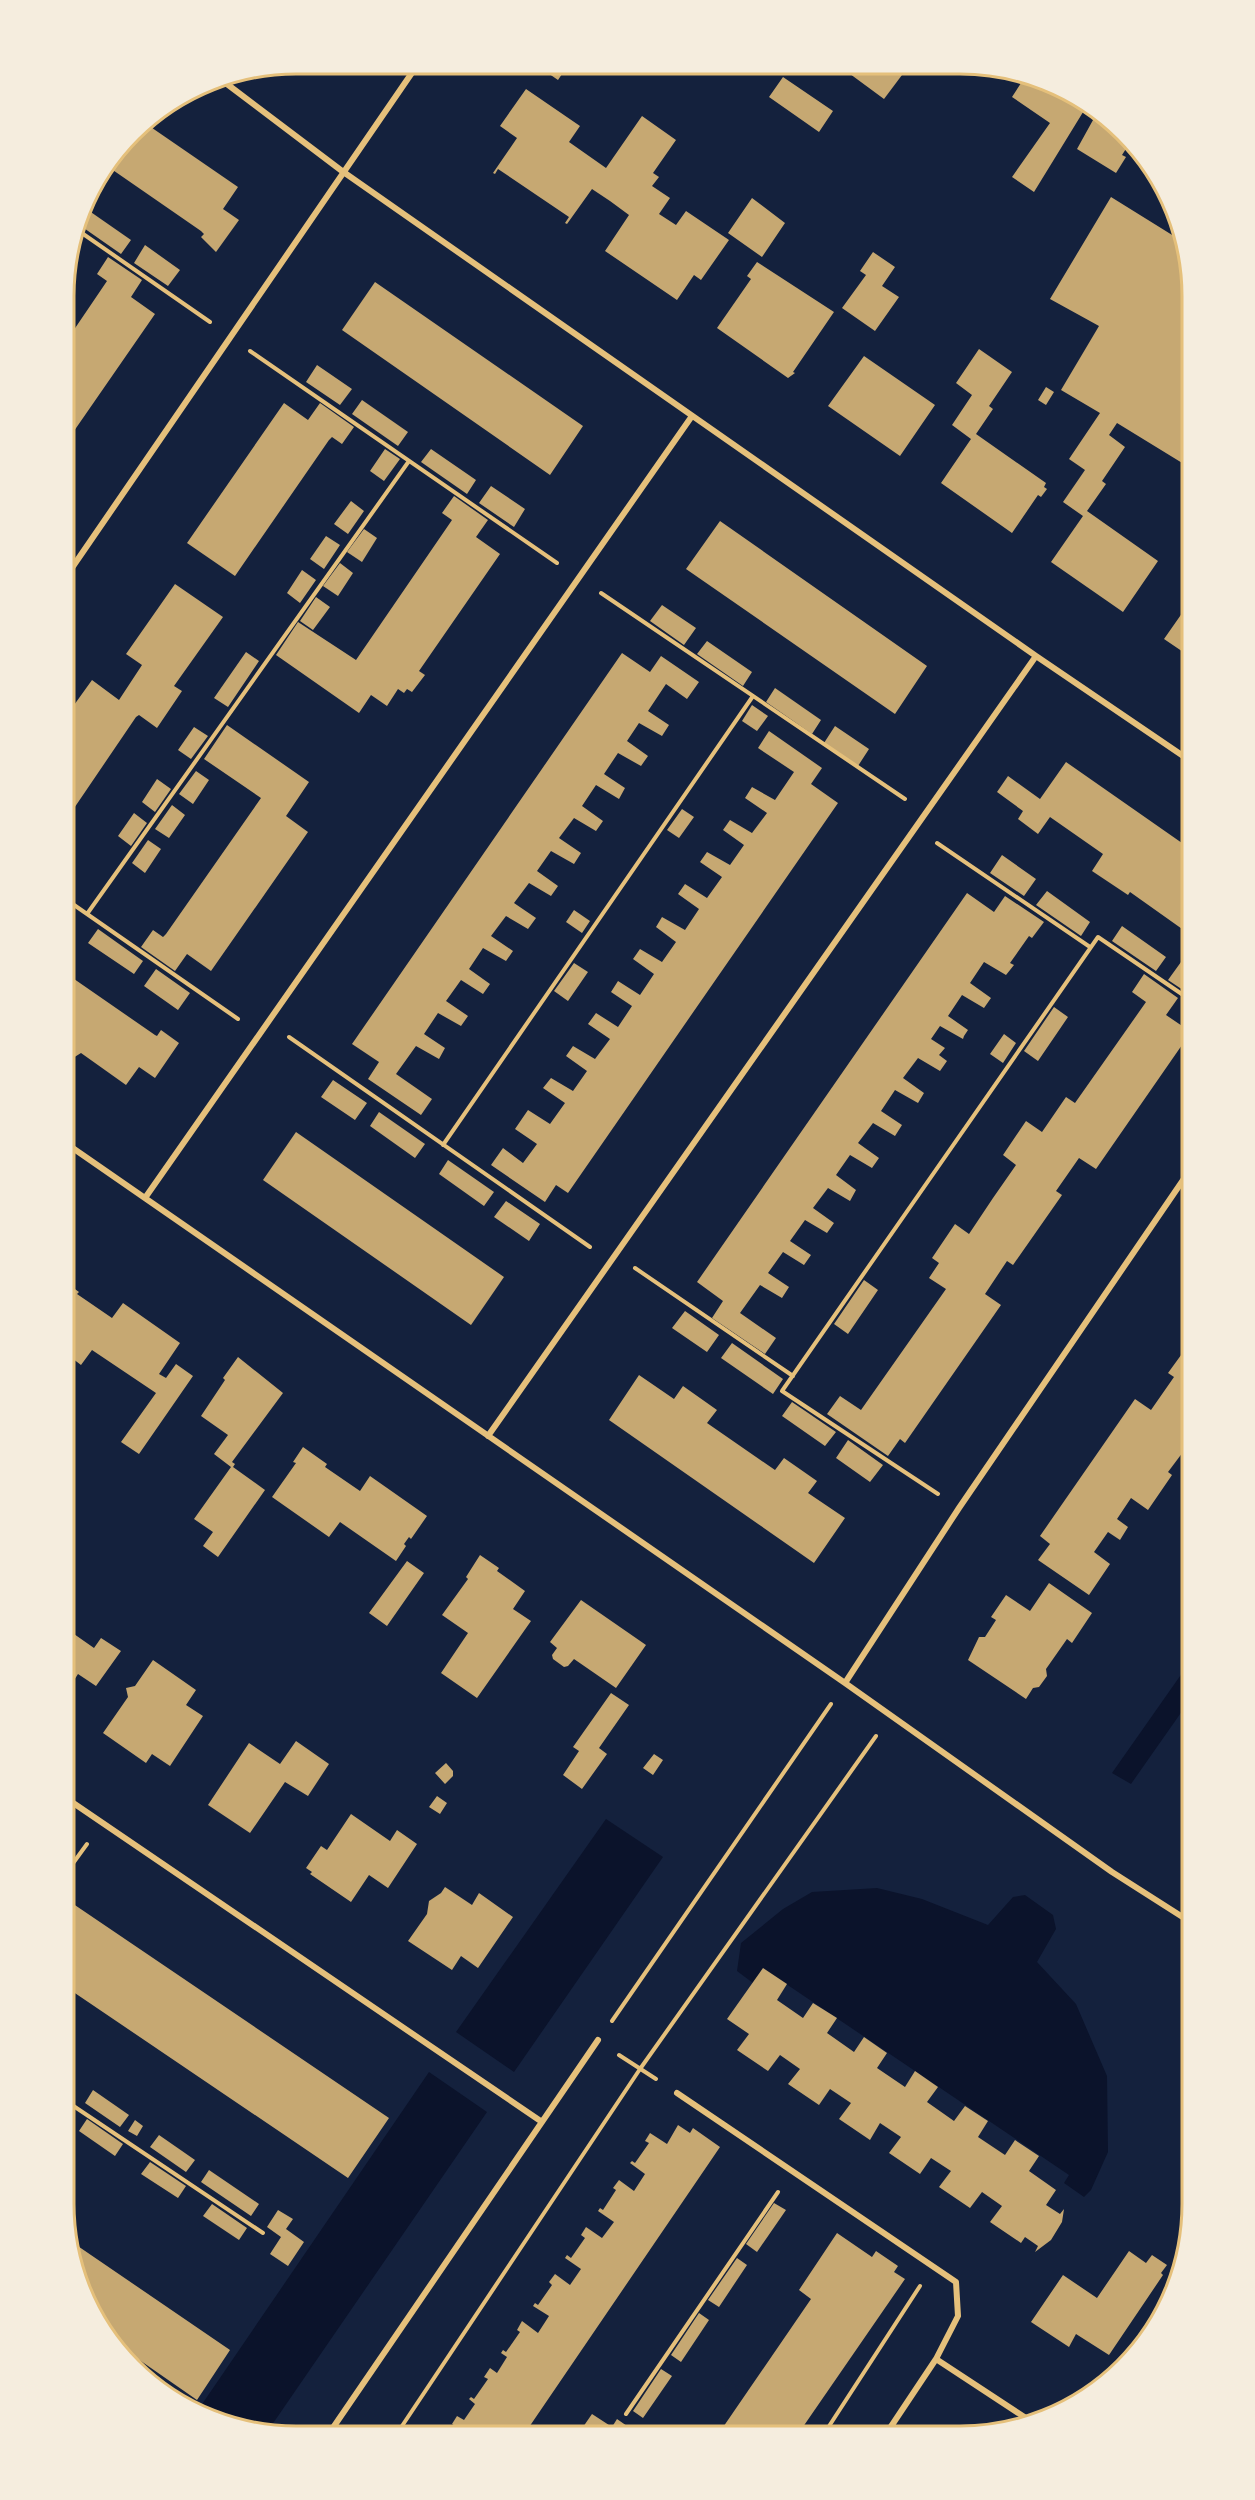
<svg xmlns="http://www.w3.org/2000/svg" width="1255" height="2500" font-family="'IBM Plex Sans',sans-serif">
  <rect width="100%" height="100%" fill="#14213d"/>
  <!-- water -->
  <path fill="#0b132b" d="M1192 1659V1697L1131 1784 1112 1773Z
    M606 1819 663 1857 514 2072 456 2032Z
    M877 1888 922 1899 988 1925 1013 1897 1025 1895 1053 1915 1056 1929 1037 1962 1076 2004 1107 2076 1108 2152 1091 2190 1084 2197 1064 2183 1069 2175 764 1969 753 1983 737 1971 741 1943 783 1909 812 1892Z
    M429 2072 487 2112 265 2435 206 2419 196 2413Z"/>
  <!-- building -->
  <path fill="#c6a872" d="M545 65H568L558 80 542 69Z
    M849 66 871 67H908L884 99 846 71Z
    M1005 68 1063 87 1088 104 1034 192 1012 177 1050 123 1012 97 1023 80Z
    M783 77 833 111 819 132 769 97Z
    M526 89 580 126 569 142 606 168 642 116 676 140 653 173 659 177 652 186 670 198 659 214 676 225 686 211 729 240 701 280 694 275 677 300 605 251 629 215 610 201 592 189 567 224 565 223 569 217 498 169 495 174 493 173 517 138 500 126Z
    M1098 111 1113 121 1131 141 1122 155 1126 157 1116 173 1077 149Z
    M142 121 238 187 223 209 239 220 216 252 201 237 204 234 201 231 107 166Z
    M1111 197 1177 238 1181 230 1192 295V469L1117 423 1109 435 1125 447 1102 481 1106 484 1087 511 1158 561 1123 612 1051 562 1083 516 1063 502 1085 470 1069 459 1100 413 1061 390 1099 326 1050 299Z
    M752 198 785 223 762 257 728 233Z
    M85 208 131 240 121 254 78 224Z
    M145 245 180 270 168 286 134 263Z
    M873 252 895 267 882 286 899 297 875 331 842 308 866 275 860 271Z
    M108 257 142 280 131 297 155 314 65 444V343L107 281 97 274Z
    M757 262 834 312 793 372 795 373 788 378 717 328 751 279 747 276Z
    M375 282 583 426 550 475 342 330Z
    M979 349 1012 372 989 406 993 409 976 434 1046 483 1044 487 1047 489 1041 497 1038 495 1012 533 941 483 971 439 952 425 972 395 956 383Z
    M864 356 935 405 900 456 828 406Z
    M317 365 352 389 340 405 306 382Z
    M1046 387 1054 392 1046 405 1038 400Z
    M362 400 408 432 398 446 352 414Z
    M284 403 308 420 320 403 354 427 342 444 332 437 329 440 235 576 187 543Z
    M385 449 400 459 384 481 370 471Z
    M431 449 476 480 467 494 421 462Z
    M491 486 525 509 514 527 479 503Z
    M454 496 488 520 476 537 500 554 419 671 425 675 412 692 407 689 404 693 398 689 387 706 371 695 359 713 276 655 298 622 356 660 452 520 442 513Z
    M351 501 364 511 348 534 334 524Z
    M1192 520V541L1182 534Z
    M720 521 927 666 895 714 686 569Z
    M364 529 377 538 362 562 347 552Z
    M326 536 340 545 324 569 310 559Z
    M340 563 353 573 338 596 323 586Z
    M302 570 316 580 300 603 287 593Z
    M175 584 223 617 174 686 182 691 157 728 139 715 136 717 64 823V719L92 680 119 700 142 665 126 654Z
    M316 597 330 607 313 630 300 621Z
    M1192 599V658L1164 639Z
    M662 605 696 628 684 645 650 621Z
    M707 641 752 672 743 686 697 654Z
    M246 652 259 661 228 707 214 698Z
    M622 653 650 672 661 656 699 682 687 699 666 684 648 711 669 725 662 736 639 723 627 741 648 756 641 766 618 753 604 774 625 788 619 799 596 785 582 806 603 821 596 831 574 818 559 838 581 853 574 864 551 851 537 871 558 886 551 896 529 883 514 903 536 918 528 929 506 916 491 936 513 951 506 961 483 948 469 969 490 984 483 994 461 980 446 1001 468 1016 461 1026 438 1013 424 1034 445 1048 439 1059 416 1046 396 1074 432 1099 421 1115 368 1079 379 1062 352 1044Z
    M775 688 821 720 812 734 766 702Z
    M752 705 768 716 757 731 742 721Z
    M227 725 309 782 286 816 308 832 211 971 187 954 175 971 141 947 153 930 163 937 166 934 261 798 204 759Z
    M835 726 869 749 858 766 824 743Z
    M194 727 208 736 191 759 178 750Z
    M769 731 822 768 811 784 838 803 568 1193 556 1185 545 1202 491 1165 503 1148 523 1163 537 1144 515 1129 528 1110 550 1124 565 1103 543 1088 551 1078 573 1091 587 1071 566 1056 573 1046 595 1059 610 1039 588 1024 596 1013 618 1027 632 1006 611 992 618 981 640 995 654 974 633 959 640 949 662 962 676 942 656 927 662 917 685 930 699 909 678 894 685 884 707 898 722 877 700 862 707 852 730 865 744 845 723 830 730 820 752 833 767 813 745 798 752 787 775 800 794 772 758 748Z
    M1066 762 1192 850V936L1130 892 1128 895 1092 871 1103 854 1050 817 1038 834 1018 819 1023 811 997 792 1008 776 1040 799Z
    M196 771 209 780 193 804 179 794Z
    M157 779 171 789 155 812 142 802Z
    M172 805 185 815 169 838 155 829Z
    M682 809 694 817 679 838 667 830Z
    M134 813 147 823 131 846 118 836Z
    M148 840 161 849 145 873 132 863Z
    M1002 855 1036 879 1024 896 990 873Z
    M1047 891 1090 922 1081 936 1036 905Z
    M967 893 994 912 1005 896 1044 922 1032 938 1029 936 1010 963 1014 965 1006 975 984 962 970 983 991 998 984 1008 962 995 948 1016 968 1030 964 1036 963 1039 940 1026 931 1039 945 1048 939 1055 947 1061 940 1071 918 1058 903 1078 924 1093 918 1103 895 1090 881 1111 902 1125 895 1136 873 1123 858 1143 879 1158 872 1168 850 1155 836 1175 856 1190 850 1201 828 1188 813 1208 834 1223 827 1233 805 1220 790 1241 811 1255 804 1265 783 1252 768 1273 789 1287 782 1298 760 1285 740 1313 776 1338 765 1354 712 1318 723 1301 697 1282Z
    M64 905 74 912 64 927Z
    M574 910 590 921 582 933 566 922Z
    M1122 926 1166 957 1156 971 1112 941Z
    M98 929 143 961 134 974 88 943Z
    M1181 962 1192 970V996L1168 980Z
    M574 963 588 972 568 1001 554 991Z
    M156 969 190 993 178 1010 144 986Z
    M64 972 155 1035 157 1036 161 1030 179 1043 155 1078 139 1067 126 1085 81 1053 73 1058 64 1052Z
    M1144 974 1178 998 1166 1015 1191 1032 1096 1169 1079 1158 1056 1191 1062 1195 1013 1265 1007 1261 985 1294 1001 1305 905 1443 900 1439 888 1456 827 1414 840 1396 861 1410 946 1289 929 1278 939 1263 932 1258 955 1224 969 1234 993 1198 1016 1165 1003 1155 1026 1121 1042 1132 1066 1097 1075 1103 1146 1002 1132 992Z
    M1054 1007 1068 1017 1038 1061 1024 1051Z
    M1004 1034 1016 1043 1003 1063 990 1054Z
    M333 1080 367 1103 355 1120 321 1097Z
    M379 1112 425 1144 415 1158 370 1126Z
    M296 1132 504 1277 471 1325 263 1180Z
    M448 1160 494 1192 484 1206 439 1174Z
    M506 1201 540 1224 529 1241 494 1217Z
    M864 1280 878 1290 848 1334 834 1324Z
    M64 1281 79 1292 77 1294 112 1318 123 1303 180 1343 159 1374 166 1378 176 1364 193 1376 139 1454 121 1442 156 1393 92 1350 81 1365 64 1352Z
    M685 1311 719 1335 707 1352 672 1328Z
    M1192 1340V1440L1168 1472 1172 1475 1148 1510 1131 1498 1117 1519 1128 1527 1120 1540 1108 1532 1094 1552 1110 1564 1089 1595 1038 1560 1050 1544 1040 1536 1135 1399 1151 1410 1174 1377 1168 1373Z
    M732 1343 783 1379 773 1394 721 1358Z
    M238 1357 283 1393 232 1462 235 1464 233 1467 265 1490 218 1557 203 1546 213 1532 194 1519 231 1467 214 1454 228 1435 201 1416 225 1380 223 1378Z
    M639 1375 674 1399 683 1386 717 1410 707 1423 775 1470 784 1458 817 1481 808 1493 845 1518 814 1563 609 1420Z
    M792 1402 836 1432 825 1446 782 1416Z
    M848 1440 883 1465 870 1482 836 1458Z
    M303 1447 327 1464 325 1467 360 1491 370 1476 427 1516 411 1539 409 1537 404 1544 406 1546 396 1561 340 1522 329 1537 272 1497 296 1463 293 1462Z
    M480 1555 499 1568 497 1571 525 1591 513 1609 531 1621 477 1698 441 1673 468 1633 442 1615 468 1579 466 1577Z
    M407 1561 424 1573 387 1626 369 1613Z
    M1049 1583 1092 1613 1072 1643 1067 1639 1046 1669 1047 1676 1039 1687 1033 1688 1026 1699 968 1660 979 1637H985L996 1620 991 1617 1006 1595 1030 1611Z
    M581 1600 646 1645 616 1688 574 1659 568 1666 564 1667 553 1659 552 1655 557 1648 550 1642Z
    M64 1627 94 1648 101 1638 121 1651 96 1686 78 1674 64 1696Z
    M153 1660 196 1690 186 1705 203 1716 170 1766 152 1754 146 1763 103 1733 128 1697 126 1688 135 1686Z
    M611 1693 629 1705 599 1748 607 1754 582 1789 563 1775 579 1751 573 1747Z
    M296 1741 329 1764 308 1796 285 1782 250 1833 208 1805 249 1743 280 1764Z
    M654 1754 663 1760 653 1775 643 1768Z
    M446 1763 453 1771V1776L445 1784 435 1773Z
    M437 1796 447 1803 440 1814 429 1807Z
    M351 1814 390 1841 397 1830 417 1844 388 1888 369 1875 351 1902 310 1874 312 1872 306 1868 321 1846 327 1850Z
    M445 1887 472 1905 479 1893 513 1917 478 1968 461 1956 452 1970 408 1941 427 1914 429 1901 441 1893Z
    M63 1897 389 2118 348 2178 63 1985Z
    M763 1968 787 1984 777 2000 803 2018 813 2003 837 2018 827 2033 854 2052 864 2037 887 2053 877 2068 905 2087 915 2071 938 2087 927 2102 954 2121 965 2106 988 2121 978 2137 1005 2155 1015 2140 1039 2156 1029 2171 1056 2190 1046 2205 1060 2214 1064 2209 1062 2222 1051 2240 1035 2252 1038 2246 1025 2237 1021 2243 990 2222 1002 2206 982 2192 970 2208 939 2187 951 2171 931 2158 920 2174 889 2153 901 2137 880 2123 870 2140 839 2119 851 2103 830 2089 819 2105 788 2084 800 2069 780 2055 768 2071 737 2050 749 2034 727 2019Z
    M63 2035 73 2042 63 2056Z
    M93 2090 129 2115 120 2127 85 2103Z
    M87 2119 123 2144 115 2156 79 2131Z
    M135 2120 143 2126 137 2136 128 2131Z
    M678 2125 690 2133 693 2128 720 2147 523 2436H449L455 2426 452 2424 457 2416 464 2420 475 2404 469 2399 471 2397 474 2399 488 2379 484 2377 490 2368 497 2373 507 2357 501 2353 503 2350 506 2352 520 2332 517 2330 522 2321 538 2333 549 2316 533 2306 535 2303 538 2305 552 2285 549 2282 555 2274 570 2285 581 2269 565 2258 567 2255 571 2258 585 2238 581 2235 586 2227 602 2238 614 2222 598 2211 600 2208 603 2210 616 2190 613 2188 619 2180 634 2191 645 2174 630 2163 632 2161 635 2163 649 2143 645 2141 650 2133 667 2144Z
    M159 2135 195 2160 186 2172 150 2147Z
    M150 2162 186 2186 178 2198 141 2174Z
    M209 2170 259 2204 251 2216 201 2182Z
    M774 2203 786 2210 757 2252 746 2244Z
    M212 2204 247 2228 239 2240 203 2216Z
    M278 2210 293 2219 286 2229 304 2242 288 2266 270 2254 281 2237 267 2227Z
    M837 2233 872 2257 876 2251 898 2266 894 2272 905 2279 796 2437 717 2436 811 2299 799 2290Z
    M69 2240 230 2350 197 2400 102 2334 75 2279Z
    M1129 2251 1146 2263 1152 2255 1167 2265 1161 2273 1163 2275 1109 2355 1076 2334 1069 2347 1031 2322 1063 2275 1097 2298Z
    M737 2258 747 2265 719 2307 708 2300Z
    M699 2313 709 2320 681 2362 671 2355Z
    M1148 2332 1151 2334 1144 2346 1132 2357Z
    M661 2369 672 2376 643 2418 633 2411Z
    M592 2414 612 2427 617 2419 627 2426 621 2436H596L583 2427Z"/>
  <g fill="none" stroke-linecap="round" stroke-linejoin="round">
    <!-- path -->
    <path stroke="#e5c07b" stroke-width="4" d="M76 229 210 322
      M250 351 557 563
      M601 593 905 799
      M937 843 1090 947
      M64 898 238 1019
      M87 914 409 461
      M289 1037 590 1247
      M443 1145 753 696
      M635 1268 793 1376
      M938 1494 782 1391 1098 937 1192 1001
      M63 1877 87 1844
      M612 2021 831 1704
      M619 2055 656 2079
      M63 2099 263 2233
      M626 2414 778 2192
      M396 2435 640 2069 876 1736
      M822 2437 920 2286"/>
    <!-- minor -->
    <path stroke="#e5c07b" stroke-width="6" d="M219 78 342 171 1036 656 1192 762
      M65 578 418 64
      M64 1142 845 1683 1112 1872 1192 1923
      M145 1198 692 416
      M488 1436 1036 656
      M845 1683 959 1508 1192 1167
      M63 1796 542 2122
      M677 2093 956 2282 958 2316 936 2359 884 2437
      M936 2359 1035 2424
      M328 2435 598 2040"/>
  </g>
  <!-- crop -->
  <path d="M0 0H1255V2500H0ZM296 74H960A222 222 0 0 1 1182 296V2204A222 222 0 0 1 960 2426H296A222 222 0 0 1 74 2204V296A222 222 0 0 1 296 74Z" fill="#f5edde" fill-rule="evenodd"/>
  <path fill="none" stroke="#e5c07b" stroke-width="3" d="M296 74H960A222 222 0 0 1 1182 296V2204A222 222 0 0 1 960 2426H296A222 222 0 0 1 74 2204V296A222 222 0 0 1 296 74Z"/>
</svg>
